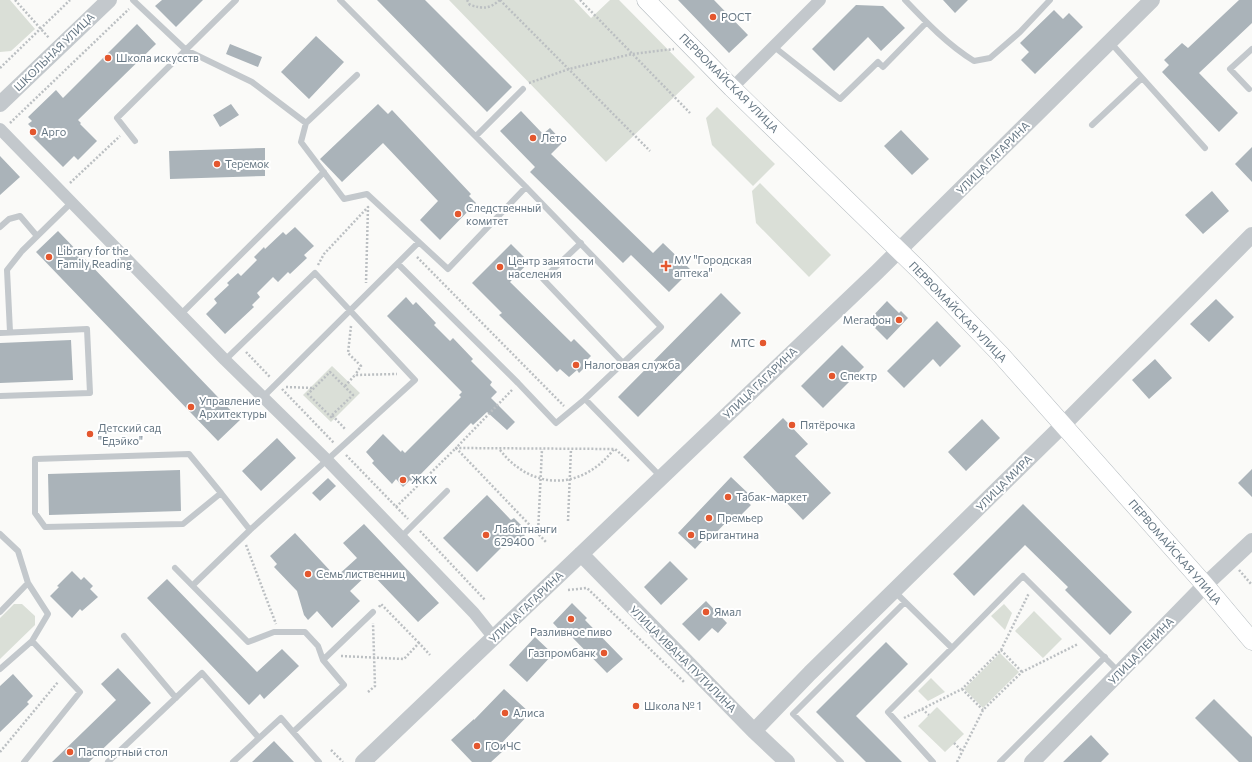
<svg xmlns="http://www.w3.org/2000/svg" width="1252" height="762" font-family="Commissioner,sans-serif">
  <rect width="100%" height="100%" fill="#fafaf8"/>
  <!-- green -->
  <path fill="#dadfd7" d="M0 0H10L35 29 11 51 0 52Z
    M449 0H574L591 18 610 0H619L695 77 606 162Z
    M717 107 775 164 753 186 712 145 706 118Z
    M760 183 831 255 809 277 756 223 752 191Z
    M332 366 360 393 331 422 303 395Z
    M14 604H22L35 616V625L0 659V618Z
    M1004 604 1012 613 1005 630 991 616Z
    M1034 611 1062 639 1043 658 1015 631Z
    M1000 653 1019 672 983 708 964 689Z
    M931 678 945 692 928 701 918 691Z
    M937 707 964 734 945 752 918 726Z"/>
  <!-- building -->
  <path fill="#aab3b9" d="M162 0H203L176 27 155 6Z
    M377 0H425L512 87 487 112Z
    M678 0H714L748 35 729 53Z
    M943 0H968L955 13Z
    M1239 0H1252V23L1199 73 1238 113 1219 132 1162 72 1169 65 1164 60 1182 43 1188 48Z
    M856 5 883 6 905 28 881 51 868 37 834 71 812 49Z
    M1054 10 1063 19 1069 13 1083 27 1035 74 1021 60 1029 52 1020 43Z
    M137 24 156 44 78 120 81 123 80 124 97 141 78 160 74 156 63 167 29 133 33 129 28 124 32 121 28 117 56 90 63 98Z
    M316 36 344 62 309 99 281 72Z
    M230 44 262 57 258 67 226 54Z
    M231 104 239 115 220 127 213 115Z
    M378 104 388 114 392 110 471 194 469 196 476 203 440 240 420 220 438 201 383 143 342 182 320 159Z
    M521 111 543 134 550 128 563 142 551 154 653 253 663 243 691 270 669 292 631 255 623 263 530 172 535 167 500 131Z
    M901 130 929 159 912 175 884 146Z
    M1252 147V182L1235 164Z
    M265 148V176L170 179 169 151Z
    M0 156 20 177 0 195Z
    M1212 191 1229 211 1203 234 1185 215Z
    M295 227 314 246 304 255 307 258 290 274 288 272 278 282 273 277 257 293 260 297 252 305 254 307 225 334 206 314 217 303 214 299 229 285 227 283 238 273 241 276 257 260 254 257 264 247 265 249 283 232 286 235Z
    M58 231 240 420 218 441 36 252Z
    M511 244 529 262 510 282 571 342 574 339 591 356 586 361 588 364 579 373 577 370 569 377 560 369 557 372 499 315 502 313 472 283Z
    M721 293 741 313 638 417 618 397Z
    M406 297 413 305 416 302 436 323 434 325 450 341 453 338 473 359 471 361 492 382 490 385 497 392 491 398 515 422 507 430 487 412 473 425 471 423 412 483 410 480 403 487 396 479 392 484 372 463 374 461 366 452 383 434 401 452 402 450 405 453 461 397 459 395 462 392 387 316Z
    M1216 299 1234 317 1209 342 1190 324Z
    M887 301 899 313 901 311 908 318 887 340 868 321Z
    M937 321 961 346 940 367 933 359 904 388 887 371Z
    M71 340 73 380 0 383V343Z
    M842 345 864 367 823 408 801 386Z
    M1155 359 1172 378 1149 399 1132 380Z
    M783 418 808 444 795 456 831 493 803 520 743 457Z
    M982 419 1000 438 966 471 948 452Z
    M277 438 296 458 261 491 242 471Z
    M1252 469V497L1238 483Z
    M180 470 181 511 49 515 48 474Z
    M731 477 751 496 746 501 751 505 736 520 732 516 710 539 707 536 695 549 678 533Z
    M328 478 336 486 320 501 312 493Z
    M487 495 511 520 514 518 528 532 517 543 511 538 477 572 443 538Z
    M1023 504 1132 612 1110 635 1065 590 1068 587 1025 545 974 596 953 574Z
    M364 524 439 603 418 622 370 572 350 591 360 601 332 628 317 611 308 620 304 615 297 591 274 567 277 564 270 556 295 533 336 577 357 558 343 543Z
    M670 561 688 579 661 605 644 587Z
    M72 571 81 580 84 577 93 586 90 589 98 597 82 611 80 609 72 618 50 596 59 587 57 586Z
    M167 579 257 672 282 649 299 666 264 699 260 694 249 705 147 598Z
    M706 601 727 623 718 633 712 628 699 641 682 624Z
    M572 603 587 618 585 620 623 659 607 673 570 635 567 638 553 623Z
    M535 637 553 654 527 682 509 665Z
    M886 642 908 664 856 716 902 762H866L816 712Z
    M118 668 151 703 89 762H52L116 700 101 684Z
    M13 674 33 696 27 702 29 704 0 732V686Z
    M504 689 530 713 499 746 503 751 491 762H472L451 740 474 719V720Z
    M1214 699 1252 737V762H1239L1195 718Z
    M1091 735 1109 754 1101 762H1063Z
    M274 741 294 762H252Z"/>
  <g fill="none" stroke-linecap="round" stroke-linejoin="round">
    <defs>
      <path id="secondary" d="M646 0 732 88 919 270 1001 355 1205 585 1252 641"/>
    </defs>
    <!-- secondary casing -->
    <use href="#secondary" stroke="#b3babf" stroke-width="19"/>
    <!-- path -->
    <path stroke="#bbbfc2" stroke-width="2.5" stroke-dasharray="2 2" stroke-linecap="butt" d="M15 0 49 38
      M467 0 470 5C484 9 489 9 500 0
      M500 0 650 151
      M580 0 690 113
      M0 68 70 0
      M529 83 569 69 632 54 674 49
      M10 123 129 9
      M70 183 120 136
      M417 257 564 406
      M318 265 324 254 368 207 366 283
      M351 326 348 353 361 366 355 375
      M246 352 270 377
      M345 386 355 375 397 374
      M286 387 313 388
      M282 389 334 443
      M512 390 456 448 615 449 630 462
      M332 415 353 395 330 372 308 394 331 417 332 415 346 430
      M500 450C532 491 582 491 614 449
      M346 455 408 519
      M396 507 456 448 546 542
      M568 521 571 449
      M420 531 485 600
      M538 533 542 449
      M246 545 276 624
      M1239 570 1252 585
      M568 590 587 588 684 682
      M379 607 381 604 419 643
      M1001 650 1022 672
      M341 656 404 659 419 643 430 655
      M962 689 983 710
      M368 692 375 686 373 623
      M922 709 929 715
      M904 718 962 689 1001 650 1029 593
      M954 743 962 751
      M331 750 343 762
      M0 752 58 682
      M957 762 983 710 1022 672 1078 644"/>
    <!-- service -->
    <path stroke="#c3c8cc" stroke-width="6" d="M133 0 186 50 252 82 306 123 301 142 344 199 367 194 448 269 526 187
      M340 0 526 187 661 327 585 399 661 477
      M905 0C926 22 948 45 974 61L990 58 1020 32 1050 0
      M1110 42 1205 148
      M773 46 840 99 878 62 883 67 926 23
      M1249 89 1230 69 1252 49
      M306 123 357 75
      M1092 125 1142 78
      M476 136 523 89
      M135 141 117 118 236 0
      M0 227 9 219 20 216 37 236
      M581 243 543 279 623 363
      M398 264 518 383 556 423 585 399
      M181 314 324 172
      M10 332 7 270 22 251 72 202
      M0 333 87 329 90 393 0 396
      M263 397 419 242
      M221 493 183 524 45 527 35 513V459L189 454 221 493 250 530
      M0 534 18 551 28 583 48 614 32 641 80 692 24 762
      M401 537 447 491
      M175 568 248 642 274 632H305L318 646 323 660 344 685 293 732 319 762
      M193 585 250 530 415 380 315 273 225 360
      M895 592 952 648 1023 576 1119 672
      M0 612 28 583
      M124 636 176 698
      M323 660 373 612
      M0 669 32 641
      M108 762 202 673 259 738
      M233 762 281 718 293 732
      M841 762 793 714 905 602
      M933 762 888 712 952 648
      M1000 762 1105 657"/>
    <!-- minor -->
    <path stroke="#c3c8cc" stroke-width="12" d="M732 88 820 0
      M0 129 225 360 327 460 474 613 494 638"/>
    <!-- tertiary -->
    <path stroke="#c3c8cc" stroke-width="16" d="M0 104 109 0
      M581 554 754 731 787 762
      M754 731 810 673 1063 425 1252 235
      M363 762 877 272 1152 0
      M1032 762 1205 585 1252 541"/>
    <!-- secondary -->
    <use href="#secondary" stroke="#fff" stroke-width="18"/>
  </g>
  <!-- markers -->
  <g fill="#e4572e" stroke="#fff" stroke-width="1.5">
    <circle cx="713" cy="17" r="4"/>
    <circle cx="108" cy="58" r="4"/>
    <circle cx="33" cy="132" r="4"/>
    <circle cx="533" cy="138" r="4"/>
    <circle cx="217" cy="164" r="4"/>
    <circle cx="458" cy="214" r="4"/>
    <circle cx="49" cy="257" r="4"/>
    <path d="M664 260h4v4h4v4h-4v4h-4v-4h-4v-4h4z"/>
    <circle cx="500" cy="267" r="4"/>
    <circle cx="899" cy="320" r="4"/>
    <circle cx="763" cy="343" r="4"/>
    <circle cx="576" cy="365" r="4"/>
    <circle cx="832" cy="376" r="4"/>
    <circle cx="191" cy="407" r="4"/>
    <circle cx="792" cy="425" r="4"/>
    <circle cx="90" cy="434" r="4"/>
    <circle cx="403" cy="480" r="4"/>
    <circle cx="728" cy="497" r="4"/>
    <circle cx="709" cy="518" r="4"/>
    <circle cx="486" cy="535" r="4"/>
    <circle cx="691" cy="535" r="4"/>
    <circle cx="308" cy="574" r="4"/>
    <circle cx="706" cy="612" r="4"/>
    <circle cx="571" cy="619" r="4"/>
    <circle cx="604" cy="653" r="4"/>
    <circle cx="636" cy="706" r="4"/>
    <circle cx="505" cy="713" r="4"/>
    <circle cx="477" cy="746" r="4"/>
    <circle cx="70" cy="752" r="4"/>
  </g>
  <g text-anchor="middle" stroke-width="4" stroke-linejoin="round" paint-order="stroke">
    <!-- poi labels -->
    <g font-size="11" fill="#657683" stroke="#fff" text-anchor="start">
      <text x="721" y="21">РОСТ</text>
      <text x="116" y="62">Школа искусств</text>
      <text x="41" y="136">Арго</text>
      <text x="541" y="142">Лето</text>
      <text x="225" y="168">Теремок</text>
      <text x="466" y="212">Следственный<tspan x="466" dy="13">комитет</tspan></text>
      <text x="57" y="255">Library for the<tspan x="57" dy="13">Family Reading</tspan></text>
      <text x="674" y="264">МУ "Городская<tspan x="674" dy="13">аптека"</tspan></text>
      <text x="508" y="265">Центр занятости<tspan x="508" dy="13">населения</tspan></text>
      <text x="891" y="324" text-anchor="end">Мегафон</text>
      <text x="755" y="347" text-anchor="end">МТС</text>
      <text x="584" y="369">Налоговая служба</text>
      <text x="840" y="380">Спектр</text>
      <text x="199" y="405">Управление<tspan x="199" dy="13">Архитектуры</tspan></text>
      <text x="800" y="429">Пятёрочка</text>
      <text x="98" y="432">Детский сад<tspan x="98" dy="13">"Едэйко"</tspan></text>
      <text x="411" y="484">ЖКХ</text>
      <text x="736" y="501">Табак-маркет</text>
      <text x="717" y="522">Премьер</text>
      <text x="494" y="533">Лабытнанги<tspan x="494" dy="13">629400</tspan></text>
      <text x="699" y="539">Бригантина</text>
      <text x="316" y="578">Семь лиственниц</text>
      <text x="714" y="616">Ямал</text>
      <text x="571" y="636" text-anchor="middle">Разливное пиво</text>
      <text x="596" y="657" text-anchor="end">Газпромбанк</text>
      <text x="644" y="710">Школа № 1</text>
      <text x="513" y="717">Алиса</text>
      <text x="485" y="750">ГОиЧС</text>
      <text x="78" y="756">Паспортный стол</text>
    </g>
    <!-- street labels -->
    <g font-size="11" fill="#657683" stroke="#fff">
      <text transform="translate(54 52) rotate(-44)" y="4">ШКОЛЬНАЯ УЛИЦА</text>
      <text transform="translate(729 83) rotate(45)" y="4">ПЕРВОМАЙСКАЯ УЛИЦА</text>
      <text transform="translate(993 158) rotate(-45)" y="4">УЛИЦА ГАГАРИНА</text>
      <text transform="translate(958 312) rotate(46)" y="4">ПЕРВОМАЙСКАЯ УЛИЦА</text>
      <text transform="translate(760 383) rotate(-44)" y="4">УЛИЦА ГАГАРИНА</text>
      <text transform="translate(1004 483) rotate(-45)" y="4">УЛИЦА МИРА</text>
      <text transform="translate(1175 552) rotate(49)" y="4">ПЕРВОМАЙСКАЯ УЛИЦА</text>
      <text transform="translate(526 607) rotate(-44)" y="4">УЛИЦА ГАГАРИНА</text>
      <text transform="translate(1141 651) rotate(-46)" y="4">УЛИЦА ЛЕНИНА</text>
      <text transform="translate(683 659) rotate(45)" y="4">УЛИЦА ИВАНА ПУТИЛИНА</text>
    </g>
  </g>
</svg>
